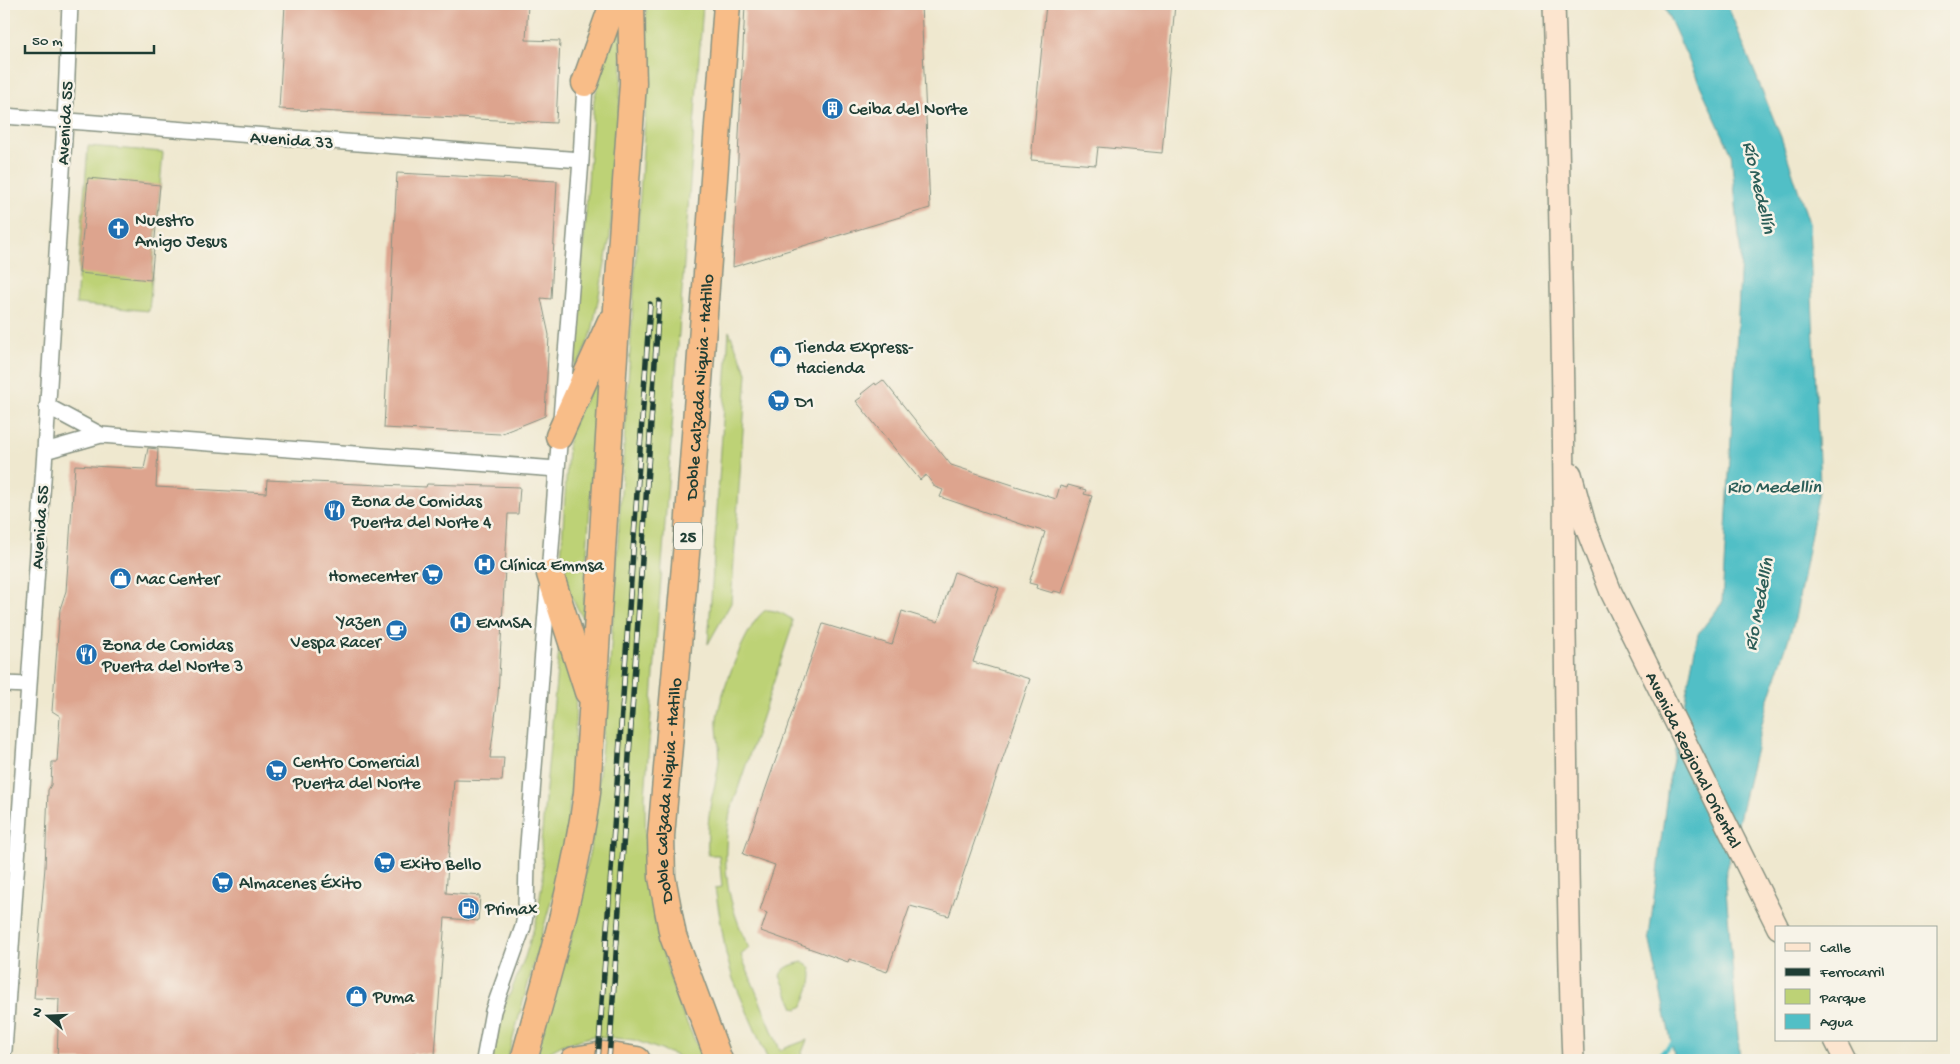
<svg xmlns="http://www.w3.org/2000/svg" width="1960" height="1064" font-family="'Gochi Hand',sans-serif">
  <rect width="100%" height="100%" fill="#f7f3e8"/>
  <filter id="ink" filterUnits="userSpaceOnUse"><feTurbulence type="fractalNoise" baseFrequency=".02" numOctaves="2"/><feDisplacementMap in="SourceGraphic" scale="10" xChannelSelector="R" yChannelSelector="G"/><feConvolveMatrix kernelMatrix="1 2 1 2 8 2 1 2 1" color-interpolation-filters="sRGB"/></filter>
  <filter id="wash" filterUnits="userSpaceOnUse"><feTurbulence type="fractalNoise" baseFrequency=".0096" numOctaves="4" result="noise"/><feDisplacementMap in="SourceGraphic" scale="20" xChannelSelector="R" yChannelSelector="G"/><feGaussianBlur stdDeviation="1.12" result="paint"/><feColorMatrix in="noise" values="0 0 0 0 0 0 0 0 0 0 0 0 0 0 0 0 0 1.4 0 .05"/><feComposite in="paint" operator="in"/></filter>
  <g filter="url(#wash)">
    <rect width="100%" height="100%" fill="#efe8cf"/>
    <!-- green -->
    <path fill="#bdd276" stroke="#6e8855" d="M646 4H703L645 797 646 866 658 936 678 1004 704 1060H685L675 1055 634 1040 593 1036 562 1045 535 1060 571 938 592 840 609 678 647 87Z
      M620 11 622 71 610 237 592 332 574 375 594 99Z
      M88 146 163 152 149 311 76 304Z
      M729 331 747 373 731 603 708 644Z
      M598 374 583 619 560 575 569 432Z
      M766 610C776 610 785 614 792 620V627L730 813C721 865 726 900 749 948L741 955 780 1050 807 1040 799 1060H768L733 979 726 954 715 888 722 887 719 855H708C707 837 708 819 711 801 714 788 718 774 719 760 721 747 716 732 717 719 719 697 748 619 766 610Z
      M561 627 576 672 575 752 567 830 561 865 507 1060H490L495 1022 509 996 525 957 537 918 543 877 541 842Z
      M803 962C821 969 807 993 803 1006L798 1009 794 1008 780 976C782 967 794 964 803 962Z"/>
    <!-- water -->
    <path fill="#51bfc6" stroke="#387e7d" d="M1663 4H1727L1781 137 1809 223 1820 486 1795 619 1765 711 1725 878 1740 1060H1675L1649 937 1668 785 1698 634 1722 603 1741 257 1731 153Z"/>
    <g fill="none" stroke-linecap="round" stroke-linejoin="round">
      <!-- stream -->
      <path stroke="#51bfc6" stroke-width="5" d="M1653 1060 1677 1040"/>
    </g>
    <g id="blocks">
      <!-- building -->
      <path fill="#dda48e" d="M285 4H528L526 40 560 41 556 123 279 109Z
        M745 4H921L930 208 733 267Z
        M1046 4H1175L1162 153 1098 147 1096 165 1031 160Z
        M397 173 557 181 551 299 541 298 549 335 545 416 500 434 384 428Z
        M88 178 160 185 151 280 79 273Z
        M883 380 951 465 1056 499 1060 486 1067 488 1068 485 1086 490 1084 494 1092 496 1062 593 1054 591 1053 593 1036 588 1037 585 1029 583 1045 532 940 497 943 490 935 487 926 475 920 480 856 401 863 396 861 394 875 383 876 385Z
        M148 448 158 449 156 487 266 493 267 480 426 487 427 484 520 487 518 514H508L498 695 490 758H504L502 781 454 780 446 893 480 896 478 921 445 918 435 1055 413 1053 412 1060H57L59 999 34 998 45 867 48 790 51 785 52 762H57L60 716 52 711 60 609 66 591 75 465 144 469Z
        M954 572 999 588 973 662 1030 679 949 916 910 906 887 972 849 959 848 962 761 931 767 913 760 910 775 865 743 854 823 624 892 645 902 611 938 622Z"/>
    </g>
  </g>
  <g filter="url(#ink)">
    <use href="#blocks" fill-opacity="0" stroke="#879282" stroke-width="1"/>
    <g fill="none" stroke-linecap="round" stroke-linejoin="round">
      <defs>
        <path id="street" d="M4 116 581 160
          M47 406 101 435
          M45 451 101 435 557 469
          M4 684 28 685
          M4 1050 45 451 65 122 70 4
          M484 1060 493 1011 523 927 526 910 527 858 581 160 585 83"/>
        <g id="secondary">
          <path d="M1554 4C1561 213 1564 421 1565 630 1567 774 1567 917 1573 1060"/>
          <path id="s1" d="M1571 474 1585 525 1611 592 1778 928"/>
          <path d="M1835 1040 1845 1060"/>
        </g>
        <g id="highway">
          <path d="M585 83 613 4"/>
          <path d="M559 436 610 323"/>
          <path d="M550 574 588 692"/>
          <path d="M524 1060C548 972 575 884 587 793L617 308 633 83 631 4"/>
          <path d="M574 1060 604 1055 637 1060"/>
          <path id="s2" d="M719 1060 673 936 662 877 661 836 687 543 727 4"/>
        </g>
      </defs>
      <!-- street casing -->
      <use href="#street" stroke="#879282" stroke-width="18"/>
      <!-- secondary casing -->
      <use href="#secondary" stroke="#879282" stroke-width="24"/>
      <!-- highway casing -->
      <use href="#highway" stroke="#879282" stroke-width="29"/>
      <!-- street -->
      <use href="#street" stroke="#fff" stroke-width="15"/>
      <!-- secondary -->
      <use href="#secondary" stroke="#fce5cf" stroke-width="21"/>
      <!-- highway -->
      <use href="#highway" stroke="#f8bd88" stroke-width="26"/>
      <defs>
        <path id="rail" d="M598 1060 650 304
          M609 1060 659 301"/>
      </defs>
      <!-- rail casing -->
      <use href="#rail" stroke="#1f3d34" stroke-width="5.5"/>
      <!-- rail -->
      <use href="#rail" stroke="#f7f3e8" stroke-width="4" stroke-dasharray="11" stroke-linecap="butt"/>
    </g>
  </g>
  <!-- icons -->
  <defs>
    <symbol id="building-disc" viewBox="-11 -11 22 22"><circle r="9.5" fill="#1f6fb2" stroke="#f7f3e8"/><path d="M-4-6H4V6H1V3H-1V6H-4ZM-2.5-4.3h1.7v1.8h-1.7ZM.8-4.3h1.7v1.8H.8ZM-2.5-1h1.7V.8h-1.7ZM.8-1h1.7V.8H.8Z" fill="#fff"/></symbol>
    <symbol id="church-disc" viewBox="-11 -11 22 22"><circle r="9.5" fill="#1f6fb2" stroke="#f7f3e8"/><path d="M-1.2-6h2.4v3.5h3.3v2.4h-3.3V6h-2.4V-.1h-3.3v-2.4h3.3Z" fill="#fff"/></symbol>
    <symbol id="shop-disc" viewBox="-11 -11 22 22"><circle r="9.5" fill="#1f6fb2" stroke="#f7f3e8"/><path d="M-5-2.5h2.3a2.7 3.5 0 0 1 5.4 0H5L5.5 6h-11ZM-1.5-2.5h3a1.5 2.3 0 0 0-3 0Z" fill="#fff"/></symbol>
    <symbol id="supermarket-disc" viewBox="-11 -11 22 22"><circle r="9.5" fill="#1f6fb2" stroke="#f7f3e8"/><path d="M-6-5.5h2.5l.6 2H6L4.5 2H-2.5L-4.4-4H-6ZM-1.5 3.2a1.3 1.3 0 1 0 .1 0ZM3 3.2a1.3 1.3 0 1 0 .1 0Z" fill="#fff"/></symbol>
    <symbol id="restaurant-disc" viewBox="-11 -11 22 22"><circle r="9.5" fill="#1f6fb2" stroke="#f7f3e8"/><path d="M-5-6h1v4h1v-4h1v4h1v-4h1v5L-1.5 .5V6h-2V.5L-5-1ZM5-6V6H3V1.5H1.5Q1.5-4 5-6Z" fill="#fff"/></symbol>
    <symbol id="hospital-disc" viewBox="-11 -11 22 22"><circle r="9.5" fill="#1f6fb2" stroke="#f7f3e8"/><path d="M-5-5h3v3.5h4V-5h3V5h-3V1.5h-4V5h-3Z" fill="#fff"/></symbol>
    <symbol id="cafe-disc" viewBox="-11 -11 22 22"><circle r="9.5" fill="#1f6fb2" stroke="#f7f3e8"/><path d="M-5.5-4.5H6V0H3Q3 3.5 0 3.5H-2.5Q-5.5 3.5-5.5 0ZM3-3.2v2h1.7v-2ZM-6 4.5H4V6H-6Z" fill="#fff"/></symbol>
    <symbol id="fuel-disc" viewBox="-11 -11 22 22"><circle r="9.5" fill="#1f6fb2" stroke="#f7f3e8"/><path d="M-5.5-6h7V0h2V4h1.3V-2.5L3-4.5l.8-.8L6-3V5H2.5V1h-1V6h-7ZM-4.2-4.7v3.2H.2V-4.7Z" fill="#fff"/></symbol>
  </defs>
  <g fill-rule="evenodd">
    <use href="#building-disc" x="820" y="96" width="25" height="25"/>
    <use href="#church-disc" x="106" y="216" width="25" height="25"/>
    <use href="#shop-disc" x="768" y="344" width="25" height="25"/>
    <use href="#supermarket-disc" x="766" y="388" width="25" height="25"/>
    <use href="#restaurant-disc" x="322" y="498" width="25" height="25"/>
    <use href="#hospital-disc" x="472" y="552" width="25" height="25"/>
    <use href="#supermarket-disc" x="420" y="562" width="25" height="25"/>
    <use href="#shop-disc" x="108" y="566" width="25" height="25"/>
    <use href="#hospital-disc" x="448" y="610" width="25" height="25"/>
    <use href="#cafe-disc" x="384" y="618" width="25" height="25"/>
    <use href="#restaurant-disc" x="74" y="642" width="25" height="25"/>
    <use href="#supermarket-disc" x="264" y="758" width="25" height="25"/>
    <use href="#supermarket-disc" x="372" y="850" width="25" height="25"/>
    <use href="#supermarket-disc" x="210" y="870" width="25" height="25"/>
    <use href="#fuel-disc" x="456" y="896" width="25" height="25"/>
    <use href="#shop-disc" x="344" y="984" width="25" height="25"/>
  </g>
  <g text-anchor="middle" stroke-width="5" stroke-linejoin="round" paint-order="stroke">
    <!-- shield labels -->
    <rect fill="#f7f3e8" stroke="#60746a" stroke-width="1" x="674" y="522.5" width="28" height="27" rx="4"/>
    <g font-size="16" font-weight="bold" fill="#1f3d34">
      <text x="688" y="542">25</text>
    </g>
    <!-- poi labels -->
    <g font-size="18" fill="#1f3d34" stroke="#f7f3e8" text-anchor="start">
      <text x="849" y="114">Ceiba del Norte</text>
      <text x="135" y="225">Nuestro<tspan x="135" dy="21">Amigo Jesus</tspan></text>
      <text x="796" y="352">Tienda Express-<tspan x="796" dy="21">Hacienda</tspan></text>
      <text x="795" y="407">D1</text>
      <text x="351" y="506">Zona de Comidas<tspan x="351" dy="21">Puerta del Norte 4</tspan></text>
      <text x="500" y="570">Clínica Emmsa</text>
      <text x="417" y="581" text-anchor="end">Homecenter</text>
      <text x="136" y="584">Mac Center</text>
      <text x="381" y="626" text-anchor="end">Yazen<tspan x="381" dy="21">Vespa Racer</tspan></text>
      <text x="476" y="628">EMMSA</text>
      <text x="102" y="650">Zona de Comidas<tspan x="102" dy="21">Puerta del Norte 3</tspan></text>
      <text x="293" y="767">Centro Comercial<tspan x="293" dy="21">Puerta del Norte</tspan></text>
      <text x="400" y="869">Exito Bello</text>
      <text x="239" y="888">Almacenes Éxito</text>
      <text x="485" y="914">Primax</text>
      <text x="373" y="1002">Puma</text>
    </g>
    <!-- street labels -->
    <g font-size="18" fill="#1f3d34" stroke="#f7f3e8">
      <text transform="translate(64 123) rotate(-87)" y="6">Avenida 55</text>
      <text transform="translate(292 139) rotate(4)" y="6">Avenida 33</text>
      <text dy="6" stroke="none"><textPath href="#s2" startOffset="684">Doble Calzada Niquia - Hatillo</textPath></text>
      <text transform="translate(39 527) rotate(-86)" y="6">Avenida 55</text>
      <text dy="6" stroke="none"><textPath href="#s1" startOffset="312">Avenida Regional Oriental</textPath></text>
      <text dy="6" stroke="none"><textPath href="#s2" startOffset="279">Doble Calzada Niquia - Hatillo</textPath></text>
    </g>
    <!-- water labels -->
    <g font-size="19" font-style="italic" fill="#2c5e58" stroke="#f7f3e8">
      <text transform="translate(1761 187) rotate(77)" y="7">Río Medellín</text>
      <text x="1774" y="492">Rio Medellin</text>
      <text transform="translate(1757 604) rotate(-79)" y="7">Río Medellín</text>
    </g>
  </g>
  <!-- margin -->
  <rect width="1960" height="1064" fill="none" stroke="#f7f3e8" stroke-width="20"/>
  <!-- legend -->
  <rect x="1775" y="926" width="162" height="115" fill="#f7f3e8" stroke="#a1aaa0"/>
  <rect x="1785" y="943" width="25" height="8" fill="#fce5cf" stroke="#a1aaa0"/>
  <text x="1820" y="952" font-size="15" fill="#1f3d34">Calle</text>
  <rect x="1785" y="968" width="25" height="8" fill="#1f3d34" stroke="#a1aaa0"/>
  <text x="1820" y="976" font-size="15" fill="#1f3d34">Ferrocarril</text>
  <rect x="1785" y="989" width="25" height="15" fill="#bdd276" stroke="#a1aaa0"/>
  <text x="1820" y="1002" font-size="15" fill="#1f3d34">Parque</text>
  <rect x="1785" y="1014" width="25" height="15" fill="#51bfc6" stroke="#a1aaa0"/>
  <text x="1820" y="1026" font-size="15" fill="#1f3d34">Agua</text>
  <!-- north arrow -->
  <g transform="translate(48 1016) rotate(289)" stroke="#f7f3e8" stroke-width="4" paint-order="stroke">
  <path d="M0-4L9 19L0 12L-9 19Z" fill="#1f3d34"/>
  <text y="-8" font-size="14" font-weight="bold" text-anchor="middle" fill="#1f3d34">N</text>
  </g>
  <!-- scale -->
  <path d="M25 45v8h129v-8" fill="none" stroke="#1f3d34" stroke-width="2.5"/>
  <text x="32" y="45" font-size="15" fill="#1f3d34" stroke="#f7f3e8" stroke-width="4" paint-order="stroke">50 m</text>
</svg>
